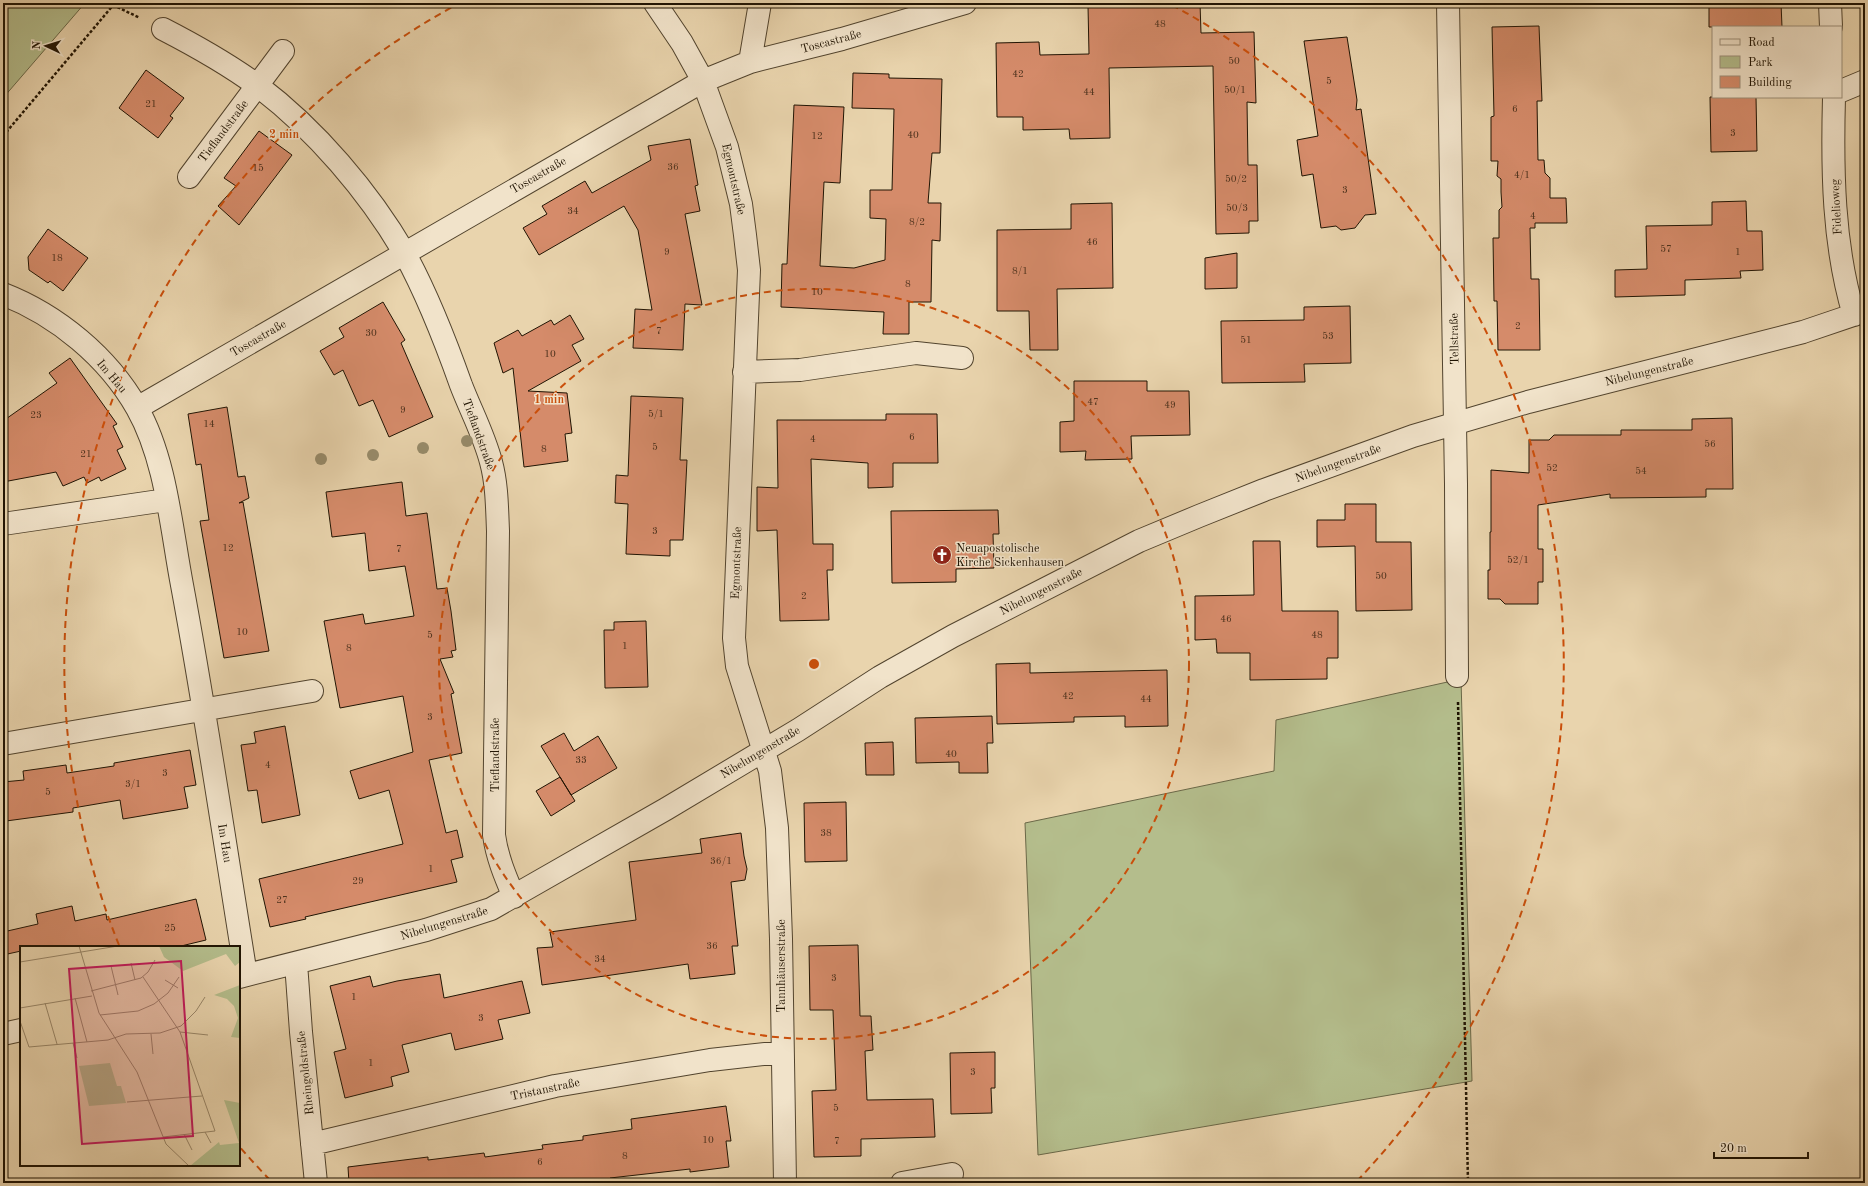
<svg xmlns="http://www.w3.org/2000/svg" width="1868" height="1186" font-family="'Old Standard TT',serif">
  <rect width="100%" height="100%" fill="#e9d4ad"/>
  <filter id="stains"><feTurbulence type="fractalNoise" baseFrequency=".005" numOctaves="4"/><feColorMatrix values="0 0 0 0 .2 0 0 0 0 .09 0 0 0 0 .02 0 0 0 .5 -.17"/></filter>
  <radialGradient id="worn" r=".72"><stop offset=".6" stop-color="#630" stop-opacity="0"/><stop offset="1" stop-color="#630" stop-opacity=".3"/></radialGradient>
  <!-- green -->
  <path fill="#b4bd8c" stroke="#6a6848" d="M3 3H85L3 98Z
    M1461 679 1472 1081 1038 1155 1025 823 1274 771 1276 720Z"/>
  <!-- building -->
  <path fill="#d58b6a" stroke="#201403" d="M1138 3H1200L1201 33 1254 32 1256 103 1247 102 1248 165H1257L1258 221H1249V233L1216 234 1213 66 1109 68 1110 138 1070 139 1069 129 1023 130V117H997L996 43 1039 42 1040 55 1089 54 1088 6 1138 5Z
    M1709 3H1781L1782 27H1709Z
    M1539 26 1542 101H1537L1538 160H1544L1545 173 1550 178V198H1566L1567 223H1535V228H1530L1531 279H1539L1540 350H1498L1497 301H1494L1493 238H1499V210L1502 207 1501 192V179L1497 176 1498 161H1491V117L1494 116 1492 27Z
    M1347 37 1357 100 1356 110 1361 109 1376 214 1365 215 1355 228 1341 230 1336 226 1321 228 1313 174 1302 176 1297 140 1318 136 1304 41Z
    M146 70 184 98 170 116 173 118 158 138 119 108Z
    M853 73 889 74V78L942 79 940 153H932L928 203H941L940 241 932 240 931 302H909V334H883L884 312 781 307 782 264H787L794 105 844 107 840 183 824 182 820 266 854 268 885 260 886 219 870 218V190H892L894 109 852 108Z
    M1710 97H1756L1757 151 1711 152Z
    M259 131 292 155 239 225 218 206 236 186 224 178Z
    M690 139 698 185 695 186 700 211 685 214 702 305 685 304 683 350 633 348 635 309 652 310 638 230 624 206 539 255 523 228 547 214 542 206 585 181 592 193 651 160 648 146Z
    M1746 201 1747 231H1762L1763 270 1740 271 1741 278 1685 280V295L1615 297V270L1647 269 1646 226 1712 225V202Z
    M1112 203 1113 288 1057 289 1058 350H1030L1029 311H997V230L1071 229V204Z
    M48 229 88 258 63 291 50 281 48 283 29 270 28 257Z
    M1237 253V288L1205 289V258Z
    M383 302 405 340 401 343 433 417 389 437 373 400 359 406 343 370 334 375 320 351 344 337 339 328Z
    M1350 306 1351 363 1304 364 1305 382 1222 383 1221 321 1304 320V307Z
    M570 315 584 339 572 345 581 361 528 391 567 393 572 433 565 434 568 461 524 467 513 368 503 373 494 343 518 330 522 336 551 320 554 325Z
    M70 358 117 424 113 426 123 447 117 450 126 469 101 481 99 477 87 483 84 477 63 486 56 472 3 482V421L57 383 49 373Z
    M1074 381H1147V391H1189L1190 435 1131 436 1132 459 1085 460 1086 451 1060 452V422L1074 421Z
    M631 396 683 398 680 460H687L683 540H670V556L626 554 628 504 615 503 616 475 628 476Z
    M227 407 238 477 245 476 249 498 239 503 243 502 269 651 224 658 200 521 209 520 201 464 196 465 188 414Z
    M886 414H937L938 463H893V487L868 488V463L811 459 813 544H833V570H827L829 620 780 621 777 530 757 531V487L778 488 777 420H886Z
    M1732 418 1733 489H1706V497L1610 498V494L1538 505V549H1543V582H1538V604H1505L1500 599H1488V570H1490V532H1491V470L1529 473V440H1549L1554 435H1621V430H1692V419Z
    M402 482 406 516 427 513 437 589 447 588 451 611 456 650 451 651 453 657 440 659 454 693 451 694 462 753 429 760 446 833 457 830 463 857 451 860 457 882 305 917 306 919 270 927 259 879 403 844 389 790 359 799 350 771 413 752 403 696 340 708 324 621 363 614 365 624 414 616 405 566 369 571 365 533 332 537 326 492Z
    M1345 504H1376V542H1411L1412 610 1356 611 1355 546 1317 547V520H1345Z
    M998 510 999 534H993L994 568 956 569V582L892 583 891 511Z
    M1253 541H1280L1282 611H1338V658H1327V679L1250 680V653H1217L1216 639 1195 640V596L1254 595Z
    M646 621 648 687 605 688 604 630H614V622Z
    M1030 663V673L1167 670 1168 726 1125 727V716L1074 717V722L997 724 996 664Z
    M992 716 993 743H987L988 773H959V762L916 763 915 718Z
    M285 726 300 815 262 823 257 790 248 791 241 745 256 743 254 732Z
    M564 733 574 751 598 736 617 768 571 795 541 746Z
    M893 742 894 775H866L865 743Z
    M190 750 196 785 184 787 188 808 123 819 120 800 73 808V812L6 821 3 782 24 780 23 771 66 765 67 773 114 766V763Z
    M560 777 575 801 551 816 536 791Z
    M846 802 847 861 805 862 804 803Z
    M741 833 744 856 747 869 745 880 731 882 738 946H732L735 974 690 979 688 964 542 985 537 948 553 947 550 932 636 920 629 862 702 853 700 839Z
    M196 899 206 940 177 947H21V951L3 955V932L38 924 36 914 72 906 75 921 106 914 107 920Z
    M858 945 860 1016H871L873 1050 865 1051 867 1100 933 1099 935 1137 861 1139V1156L814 1157 812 1091 836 1090 833 1010H810L809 946Z
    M440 974 444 998 522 981 530 1013 498 1020 503 1039 455 1050 451 1033 402 1045 409 1072 391 1077 393 1086 345 1098 334 1052 346 1049 330 986 370 976 373 987 397 981Z
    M995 1052V1088H991L992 1113 951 1114 950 1053Z
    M726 1106 731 1141H726L729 1167 690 1172V1169L610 1178V1183H349L348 1167 428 1157V1160L484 1153 485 1157 543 1149 542 1145 583 1140V1136L632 1129 631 1119Z"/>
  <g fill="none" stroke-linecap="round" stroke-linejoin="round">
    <defs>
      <path id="minor" d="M655 3 682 43 703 81 727 147 741 204 745 235 749 270 747 318 734 638 737 666 770 771 777 828 781 939 785 1183
        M1448 3 1456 484 1457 676
        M1830 3 1831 27
        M163 29C196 46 228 64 258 86 315 129 369 192 405 254 428 296 445 340 461 385 471 411 484 435 491 462 497 484 497 508 498 531L494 835C497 857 505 876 514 897
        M750 62 760 3
        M1841 91 1865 81
        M1834 97C1832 170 1833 245 1854 315
        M189 177 283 51
        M3 294C57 315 108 357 137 408 166 459 171 527 182 585 206 714 225 845 246 975
        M744 372 800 370 916 353 962 358
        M137 408 703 81 750 62 842 39 965 3
        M3 524 166 500
        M3 744 312 691
        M296 963 301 1032 316 1183
        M239 977 426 930 491 909 666 809 798 730 880 677 953 636 1139 541 1199 516 1264 490 1413 436 1528 402 1803 332 1865 311
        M3 1034 21 1030
        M312 1144 555 1086 710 1060 782 1052
        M902 1183 952 1174"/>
    </defs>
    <!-- minor casing -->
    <use href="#minor" stroke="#52442e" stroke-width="24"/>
    <!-- path -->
    <path stroke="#201403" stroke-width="2.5" stroke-dasharray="3 2" stroke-linecap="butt" d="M113 5 140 18
      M3 136 115 3
      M1458 702 1468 1183"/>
    <!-- minor -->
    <use href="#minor" stroke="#f1e3ca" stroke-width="22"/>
  </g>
  <!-- trees -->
  <g fill="#978b6a">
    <circle cx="467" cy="441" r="6"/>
    <circle cx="423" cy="448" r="6"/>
    <circle cx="373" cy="455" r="6"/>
    <circle cx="321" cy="459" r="6"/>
  </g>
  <!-- distance rings -->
  <g fill="none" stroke="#ca4f0b" stroke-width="2" stroke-dasharray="7 5">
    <circle cx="814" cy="664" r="375"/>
    <path d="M270 1180A750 750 0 0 1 239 1146M119 945A750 750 0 0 1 456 5M1172 5A750 750 0 0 1 1358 1180"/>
  </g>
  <!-- icons -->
  <defs>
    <symbol id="church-disc" viewBox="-11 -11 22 22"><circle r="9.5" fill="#8f2418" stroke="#f1e3ca"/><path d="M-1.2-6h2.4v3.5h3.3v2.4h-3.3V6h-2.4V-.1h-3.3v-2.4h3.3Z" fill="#fff"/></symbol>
  </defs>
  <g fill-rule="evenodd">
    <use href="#church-disc" x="931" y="544" width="22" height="22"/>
  </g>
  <g text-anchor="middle" stroke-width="3" stroke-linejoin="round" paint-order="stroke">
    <!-- number labels -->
    <g font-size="10" fill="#4d321d">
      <text x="1160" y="27">48</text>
      <text x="1234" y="64">50</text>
      <text x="1018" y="77">42</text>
      <text x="1329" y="84">5</text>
      <text x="1235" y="93">50/1</text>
      <text x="1089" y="95">44</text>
      <text x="151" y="107">21</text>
      <text x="1515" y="112">6</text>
      <text x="1733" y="136">3</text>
      <text x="913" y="138">40</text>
      <text x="817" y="139">12</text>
      <text x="673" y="170">36</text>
      <text x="258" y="171">15</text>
      <text x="1522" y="178">4/1</text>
      <text x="1236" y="182">50/2</text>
      <text x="1345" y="193">3</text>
      <text x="1237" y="211">50/3</text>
      <text x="573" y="214">34</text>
      <text x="1533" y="219">4</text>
      <text x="917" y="225">8/2</text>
      <text x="1092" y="245">46</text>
      <text x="1666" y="252">57</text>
      <text x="667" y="255">9</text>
      <text x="1738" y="255">1</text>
      <text x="57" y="261">18</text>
      <text x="1020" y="274">8/1</text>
      <text x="908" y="287">8</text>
      <text x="817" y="295">10</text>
      <text x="1518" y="329">2</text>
      <text x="659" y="334">7</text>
      <text x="371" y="336">30</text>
      <text x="1328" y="339">53</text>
      <text x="1246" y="343">51</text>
      <text x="550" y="357">10</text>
      <text x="1093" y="405">47</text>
      <text x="1170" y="408">49</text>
      <text x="403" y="413">9</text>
      <text x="656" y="417">5/1</text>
      <text x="36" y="418">23</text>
      <text x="209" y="427">14</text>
      <text x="912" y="440">6</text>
      <text x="813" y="442">4</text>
      <text x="1710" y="447">56</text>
      <text x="655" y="450">5</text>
      <text x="544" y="452">8</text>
      <text x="86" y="457">21</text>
      <text x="1552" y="471">52</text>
      <text x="1641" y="474">54</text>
      <text x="655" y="534">3</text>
      <text x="228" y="551">12</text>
      <text x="399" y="552">7</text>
      <text x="1518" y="563">52/1</text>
      <text x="1381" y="579">50</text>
      <text x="804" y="599">2</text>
      <text x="1226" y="622">46</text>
      <text x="242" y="635">10</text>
      <text x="430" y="638">5</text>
      <text x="1317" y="638">48</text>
      <text x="625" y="649">1</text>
      <text x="349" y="651">8</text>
      <text x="1068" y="699">42</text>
      <text x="1146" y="702">44</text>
      <text x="430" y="720">3</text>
      <text x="951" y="757">40</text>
      <text x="581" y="763">33</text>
      <text x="268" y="768">4</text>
      <text x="165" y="776">3</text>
      <text x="133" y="787">3/1</text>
      <text x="48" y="795">5</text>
      <text x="826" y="836">38</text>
      <text x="721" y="864">36/1</text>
      <text x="431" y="872">1</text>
      <text x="358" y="884">29</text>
      <text x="282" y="903">27</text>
      <text x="170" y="931">25</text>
      <text x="712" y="949">36</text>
      <text x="600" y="962">34</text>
      <text x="834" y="981">3</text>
      <text x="354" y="1000">1</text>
      <text x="481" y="1021">3</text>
      <text x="371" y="1066">1</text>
      <text x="973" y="1075">3</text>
      <text x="836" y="1111">5</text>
      <text x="708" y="1143">10</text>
      <text x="837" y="1144">7</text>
      <text x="625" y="1159">8</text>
      <text x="540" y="1165">6</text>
    </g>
    <!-- street labels -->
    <g font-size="12" fill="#201403" stroke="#f1e3ca">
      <text transform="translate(831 41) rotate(-15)" y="4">Toscastraße</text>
      <text transform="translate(223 131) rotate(-53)" y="4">Tieflandstraße</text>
      <text transform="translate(538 175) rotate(-30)" y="4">Toscastraße</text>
      <text transform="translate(734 179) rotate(77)" y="4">Egmontstraße</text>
      <text transform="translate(1836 207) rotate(-93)" y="4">Fidelioweg</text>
      <text transform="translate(258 338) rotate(-30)" y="4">Toscastraße</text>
      <text transform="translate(1454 339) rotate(-91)" y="4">Tellstraße</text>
      <text transform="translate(1649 371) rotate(-14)" y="4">Nibelungenstraße</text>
      <text transform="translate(112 376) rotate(50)" y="4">Im Hau</text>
      <text transform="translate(479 434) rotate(70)" y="4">Tieflandstraße</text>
      <text transform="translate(1338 463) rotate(-20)" y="4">Nibelungenstraße</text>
      <text transform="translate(736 563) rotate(-88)" y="4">Egmontstraße</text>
      <text transform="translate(1041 591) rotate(-27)" y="4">Nibelungenstraße</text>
      <text transform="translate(760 752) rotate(-31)" y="4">Nibelungenstraße</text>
      <text transform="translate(495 755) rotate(-90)" y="4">Tieflandstraße</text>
      <text transform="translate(225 843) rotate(81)" y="4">Im Hau</text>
      <text transform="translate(444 923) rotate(-17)" y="4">Nibelungenstraße</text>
      <text transform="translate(781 966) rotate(-90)" y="4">Tannhäuserstraße</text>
      <text transform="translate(305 1073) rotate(-96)" y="4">Rheingoldstraße</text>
      <text transform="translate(545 1089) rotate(-12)" y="4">Tristanstraße</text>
    </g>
    <!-- poi labels -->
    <g font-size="12" fill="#201403" stroke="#f1e3ca" text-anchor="start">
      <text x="956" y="552">Neuapostolische<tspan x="956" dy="14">Kirche Sickenhausen</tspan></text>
    </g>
  </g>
  <!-- overview -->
  <g transform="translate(20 946)">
    <rect width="220" height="220" fill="#e9d4ad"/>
    <path d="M139 0H220V16L215 20 206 8 163 25 144 11ZM220 39V92L211 91 218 72 214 60 207 53 194 49ZM90 117 97 140H101L106 157 69 160 59 120ZM204 154 220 157V220H170L199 196 200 199 219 197Z" fill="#b4bd8c"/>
    <path fill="none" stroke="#998769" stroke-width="1" d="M59 0 79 67 117 126 146 198 169 220M0 16 98 0M111 17 115 34M91 20 98 49M123 31 160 86 195 185 143 191M145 34 158 42M71 45 121 32 128 26 135 14M55 52 67 96M25 57 37 98M0 62 72 50M80 69 118 65 134 58 148 47 159 31M0 75 9 101 88 94 106 88 140 87 161 80 176 65 185 51M160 86 188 89M131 88 133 108M53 97 57 112M107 156 182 150M185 186 191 197M164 188 172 204"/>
    <path fill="#c2185b" fill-opacity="0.15" stroke="#c2185b" stroke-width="2" d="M161 15 173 190 62 198 49 23Z"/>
    <rect width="220" height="220" fill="none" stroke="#201403" stroke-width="2"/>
  </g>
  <circle cx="814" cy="664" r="6" fill="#ca4f0b" stroke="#f1e3ca" stroke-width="2"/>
  <g font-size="12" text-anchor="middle" font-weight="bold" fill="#ca4f0b" stroke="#f1e3ca" stroke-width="3" stroke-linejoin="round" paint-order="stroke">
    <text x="284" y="138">2 min</text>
    <text x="549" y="403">1 min</text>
  </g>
  <!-- margin -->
  <rect width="1868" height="1186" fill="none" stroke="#e9d4ad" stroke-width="16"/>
  <rect x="4" y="4" width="1860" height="1178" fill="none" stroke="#201403" stroke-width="2"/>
  <rect x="8" y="8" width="1852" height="1170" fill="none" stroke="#201403"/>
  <!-- legend -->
  <rect x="1712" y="26" width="130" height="72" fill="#f1e3ca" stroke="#9d907a"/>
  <rect x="1720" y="39" width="20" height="6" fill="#f1e3ca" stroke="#9d907a"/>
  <text x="1748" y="46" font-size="12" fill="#201403">Road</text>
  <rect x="1720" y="56" width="20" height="12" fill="#b4bd8c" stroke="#9d907a"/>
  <text x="1748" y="66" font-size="12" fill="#201403">Park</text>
  <rect x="1720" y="76" width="20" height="12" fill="#d58b6a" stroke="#9d907a"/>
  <text x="1748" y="86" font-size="12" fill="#201403">Building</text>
  <!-- north arrow -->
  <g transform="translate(46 46) rotate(274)" stroke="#f1e3ca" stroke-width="3" paint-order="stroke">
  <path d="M0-3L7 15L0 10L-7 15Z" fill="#201403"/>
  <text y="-6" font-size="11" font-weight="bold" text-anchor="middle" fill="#201403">N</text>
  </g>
  <!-- scale -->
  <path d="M1714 1152v6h94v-6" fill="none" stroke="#201403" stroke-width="2"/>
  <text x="1720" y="1152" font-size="12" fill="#201403" stroke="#f1e3ca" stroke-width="3" paint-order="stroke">20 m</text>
  <rect width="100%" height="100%" filter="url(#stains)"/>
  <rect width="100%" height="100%" fill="url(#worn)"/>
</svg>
